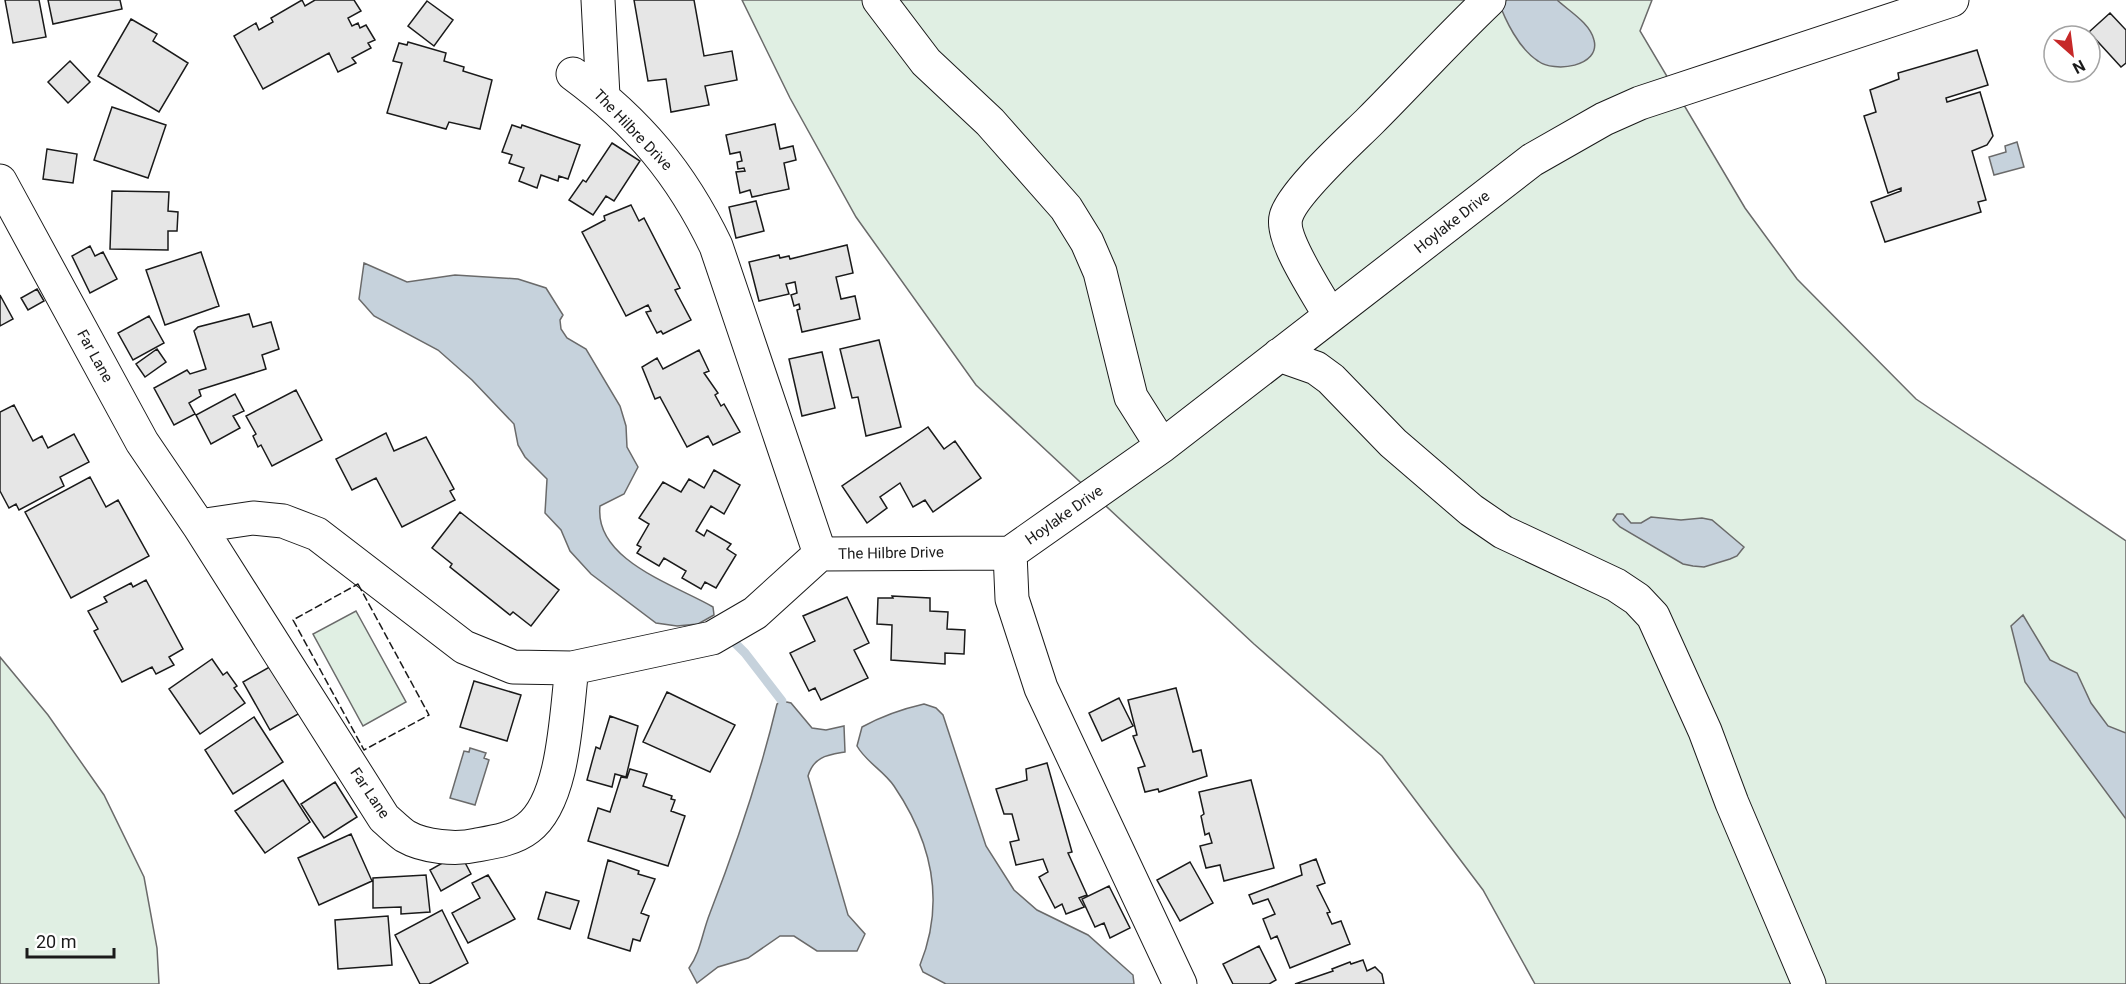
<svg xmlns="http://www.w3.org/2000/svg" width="2126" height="984" font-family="Roboto,sans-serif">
  <rect width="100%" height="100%" fill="#fff"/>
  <!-- green -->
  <path fill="#e0efe3" stroke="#6a6a6a" stroke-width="1.5" d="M742 0H1652L1640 31 1745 208 1797 279 1916 399 2126 541V984H1535L1483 890 1382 756 1254 644 976 385 856 217 790 98Z
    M356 611 406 702 363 726 313 634Z
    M0 657 48 715 104 795 144 877 157 948 159 984H0Z"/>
  <!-- water -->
  <path fill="#c6d2dc" stroke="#6a6a6a" stroke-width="1.5" d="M1498 0H1557C1569 11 1590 23 1594 40 1601 67 1554 73 1538 61 1519 49 1505 20 1498 0Z
    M2017 142 2024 167 1994 175 1989 157 2006 152 2005 146Z
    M364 263 407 282 455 275 518 279 546 288 563 315 560 320 561 329 567 338 586 349 620 406 626 426 627 447 638 467 624 494 600 506C594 560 675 585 713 607L714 615 698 624 677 626 656 623 591 574 570 551 561 530 545 513 547 479 525 457 518 445 514 424 472 380 438 350 374 316 359 299Z
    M1617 514H1623L1631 523H1641L1651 517 1681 520 1702 518 1712 520 1744 547 1737 556 1730 559 1704 567 1693 566 1683 564 1620 527 1613 520Z
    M2023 615 2050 660 2077 673 2091 703 2108 726 2126 733V819L2025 682 2011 626Z
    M782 701 791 703 812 728 826 730 844 726 845 752C828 755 814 756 808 776L848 915 865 934 857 951H817L794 936H780L748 958 718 967 697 983 689 968C701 951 702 933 710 913 736 846 760 775 777 704Z
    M924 704 936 708 943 715 986 846 1014 890 1037 910 1088 935 1133 975 1134 984H946L923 972 920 965C946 901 932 842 894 786 884 771 866 762 857 746L862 727C882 716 902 709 924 704Z
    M470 748 486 753 484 758 489 760 475 805 450 798 464 751 469 752Z"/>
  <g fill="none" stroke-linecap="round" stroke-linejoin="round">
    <!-- stream -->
    <path stroke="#c6d2dc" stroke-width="9" d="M728 636 745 653 782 701"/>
  </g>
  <!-- building -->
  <path fill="#e6e6e6" stroke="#1a1a1a" stroke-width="1.5" d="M5 0H39L46 37 13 43Z
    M48 0H120L122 9 53 24Z
    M302 0 305 6 315 0H354L361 11 348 18 352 26 358 23 360 28 366 25 375 40 368 43 371 48 352 58 356 63 338 72 329 53 263 89 234 36 256 23 259 30 273 22 271 18Z
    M634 0H694L704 56 732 51 737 80 705 86 709 105 671 112 666 79 648 81Z
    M427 1 453 20 434 46 408 26Z
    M2110 13 2126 30V63L2121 67 2089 32Z
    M131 19 157 34 153 41 188 63 159 112 98 76Z
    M408 42 446 53 444 61 464 67 463 71 492 80 480 129 449 122 446 129 387 113 402 63 393 61 399 43 407 45Z
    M1977 50 1988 85 1946 98 1947 102 1980 92 1993 136 1987 145 1972 151 1986 200 1978 202 1981 212 1885 242 1871 202 1901 191V188L1888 193 1864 116 1876 112 1870 90 1899 79 1898 73Z
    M70 61 90 82 68 103 48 82Z
    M112 107 166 125 148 178 94 160Z
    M775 124 780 149 793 146 796 160 784 163 789 189 752 197 750 190 740 193 736 172 745 171 744 168 738 169 737 162 742 161 740 152 730 154 726 135Z
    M512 125 521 128 522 125 580 145 568 179 559 176 558 181 541 175 537 188 519 181 524 168 509 163 512 155 502 152Z
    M612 143 640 161 614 201 606 196 593 215 569 200 583 180 586 182Z
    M47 149 77 154 73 183 43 179Z
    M112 191 169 192 168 211 178 212 177 231H168V250L110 249Z
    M756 201 764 231 736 238 729 207Z
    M631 205 639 221 644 218 680 288 675 290 691 320 663 334 661 331 657 333 646 312 651 311 648 305 626 316 582 232 605 220 604 216Z
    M847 245 853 273 836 277 841 299 855 296 860 319 802 332 797 310 800 309 799 304 794 306 791 295 797 293 795 282 786 284 789 294 759 301 749 262 779 255 780 258 789 256 790 259Z
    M90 246 95 256 103 252 117 279 90 293 72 256Z
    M201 252 219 306 165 325 146 270Z
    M37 289 44 301 28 310 21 298Z
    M0 295 13 319 0 326Z
    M249 314 253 327 271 322 279 349 262 355 266 369 199 390 201 396 189 403 195 414 174 425 154 388 187 370 190 374 206 369 194 331 198 327Z
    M149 316 164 343 133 360 118 333Z
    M879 340 901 427 866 436 858 397 852 398 840 349Z
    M157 349 166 362 145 377 136 364Z
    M699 350 709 371 704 373 718 393 715 395 721 406 724 404 740 432 713 445 708 436 687 447 660 397 655 399 642 367 657 358 663 369Z
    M822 352 835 408 802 416 789 359Z
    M296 390 322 440 272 466 261 445 258 447 253 436 256 434 246 416Z
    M235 394 244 411 233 416 240 428 211 444 196 415Z
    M14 405 33 441 42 436 48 448 74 434 89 462 60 477 64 486 19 510 16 504 9 508 0 491V412Z
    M928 427 944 449 955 441 981 478 933 512 925 500 913 507 900 483 880 497 887 508 867 523 842 486Z
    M386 433 394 451 426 437 454 489 450 491 455 500 402 527 376 478 352 490 336 459Z
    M714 470 740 485 724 514 711 506 696 531 704 536 707 530 731 544 727 549 736 555 716 588 705 582 701 589 682 578 686 571 664 558 659 566 637 553 641 547 637 545 649 524 639 518 663 482 681 492 689 479 704 488Z
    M90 477 106 507 118 500 149 556 71 598 25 512Z
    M460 512 559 590 531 626 513 612 510 615 450 567 452 564 432 548Z
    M146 580 183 649 169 657 174 665 156 674 152 667 122 682 94 631 98 629 88 611 107 602 104 597 131 583 133 587Z
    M892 596 930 598V611L948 612 947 629 965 630 964 654 945 653V664L891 660 892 625 877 624 878 598H893Z
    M847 597 869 643 854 650 868 678 821 700 815 688 809 691 790 653 815 641 803 616Z
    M212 659 223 675 227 672 237 686 234 688 245 703 200 734 169 689Z
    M273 665 300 713 270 730 243 682Z
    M474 681 521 695 507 741 460 727Z
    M1176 688 1193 752 1201 750 1207 776 1159 792 1158 789 1145 792 1138 768 1145 766 1133 736 1137 735 1128 700Z
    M667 692 735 725 710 772 643 742Z
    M1119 698 1133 726 1102 741 1089 713Z
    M610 716 638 726 626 777 615 774 612 787 587 780 596 747 600 749Z
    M254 717 283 762 233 794 205 750Z
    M1047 763 1072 852 1068 853 1087 895 1079 898 1084 907 1066 914 1062 904 1055 908 1039 877 1048 872 1043 859 1016 865 1010 842 1019 840 1012 814H1004L996 789 1027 780 1026 769Z
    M630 769 647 774 643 786 672 796 671 799 675 800 671 811 685 816 668 866 588 841 598 808 610 812 621 777 627 778Z
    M283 780 310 822 265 853 235 811Z
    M1251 780 1274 868 1224 881 1220 865 1206 868 1200 846 1212 843 1209 833 1205 835 1201 816 1204 814 1199 792Z
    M335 782 357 817 324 838 301 804Z
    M351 834 372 881 319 905 298 858Z
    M460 853 471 874 441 891 430 870Z
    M1316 859 1325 883 1317 886 1330 912 1327 913 1332 924 1341 921 1350 944 1290 968 1277 936 1271 939 1263 919 1275 914 1268 899 1253 904 1249 895 1302 875 1300 865Z
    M608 860 639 871 638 874 655 879 641 913 649 916 640 941 633 939 630 951 588 938Z
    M1190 862 1213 903 1180 921 1157 880Z
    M426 875 430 912 401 914V907L373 908V878Z
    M488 875 515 919 468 943 452 913 480 898 472 883Z
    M1109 886 1130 928 1110 938 1104 923 1095 927 1082 899Z
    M546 892 579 901 570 929 538 919Z
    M442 910 468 963 429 984H420L395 935Z
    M388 916 392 965 338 969 335 920Z
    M1259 946 1276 980 1269 984H1233L1223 964Z
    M1363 960 1367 971 1375 967 1382 974 1384 984H1295L1333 971 1332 969 1350 962 1351 964Z"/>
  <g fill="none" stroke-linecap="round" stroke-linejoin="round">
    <defs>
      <path id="minor" d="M598 0 603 96
        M879 0 926 62 990 122 1066 208 1087 242 1100 272 1131 397 1162 446
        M573 74C638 122 681 173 716 246L820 554 1010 553
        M0 181 142 442 199 526 253 518 283 521 317 534 464 647 513 667 572 668 712 638 755 613 820 554
        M1330 316C1319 295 1280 239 1286 217 1292 193 1351 140 1370 121 1410 81 1448 39 1489 0
        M1279 355 1316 368 1331 379 1393 443 1471 510 1503 532 1616 585 1637 599 1653 616 1705 731 1732 803 1809 984
        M199 526 384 818C391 824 398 831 405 836 424 847 456 850 477 845 494 842 514 839 528 828 565 800 566 712 572 668
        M1010 553 1162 446 1532 160 1604 119 1640 103 1952 0
        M1010 553 1012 599 1041 688 1180 984"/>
    </defs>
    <!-- minor casing -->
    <use href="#minor" stroke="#1a1a1a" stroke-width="35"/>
    <!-- minor -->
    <use href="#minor" stroke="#fff" stroke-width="33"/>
    <!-- fence -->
    <path stroke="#1a1a1a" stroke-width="1.5" stroke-dasharray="8 3" stroke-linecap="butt" d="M358 584 429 715 364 750 293 620Z"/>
  </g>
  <g text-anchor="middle" stroke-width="4.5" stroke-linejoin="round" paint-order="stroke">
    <!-- street labels -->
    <g font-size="15" fill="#1a1a1a" stroke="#fff">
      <text transform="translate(633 130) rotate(46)" y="5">The Hilbre Drive</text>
      <text transform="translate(1452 222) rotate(-38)" y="5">Hoylake Drive</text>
      <text transform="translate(95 356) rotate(61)" y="5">Far Lane</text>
      <text transform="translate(1064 515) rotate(-35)" y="5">Hoylake Drive</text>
      <text transform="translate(891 553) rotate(-1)" y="5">The Hilbre Drive</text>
      <text transform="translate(370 793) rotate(56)" y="5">Far Lane</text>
    </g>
  </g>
  <!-- north arrow -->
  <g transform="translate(2072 54) rotate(152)"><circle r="28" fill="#ffffff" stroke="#a3a3a3" stroke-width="1.5"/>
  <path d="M0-4.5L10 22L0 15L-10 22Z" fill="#c62828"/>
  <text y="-9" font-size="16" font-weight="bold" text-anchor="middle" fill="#1a1a1a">N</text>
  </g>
  <!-- scale -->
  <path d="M27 948v9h87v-9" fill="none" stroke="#1a1a1a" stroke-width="3"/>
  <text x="36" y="948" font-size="18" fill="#1a1a1a" stroke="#ffffff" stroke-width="4.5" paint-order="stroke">20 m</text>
</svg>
